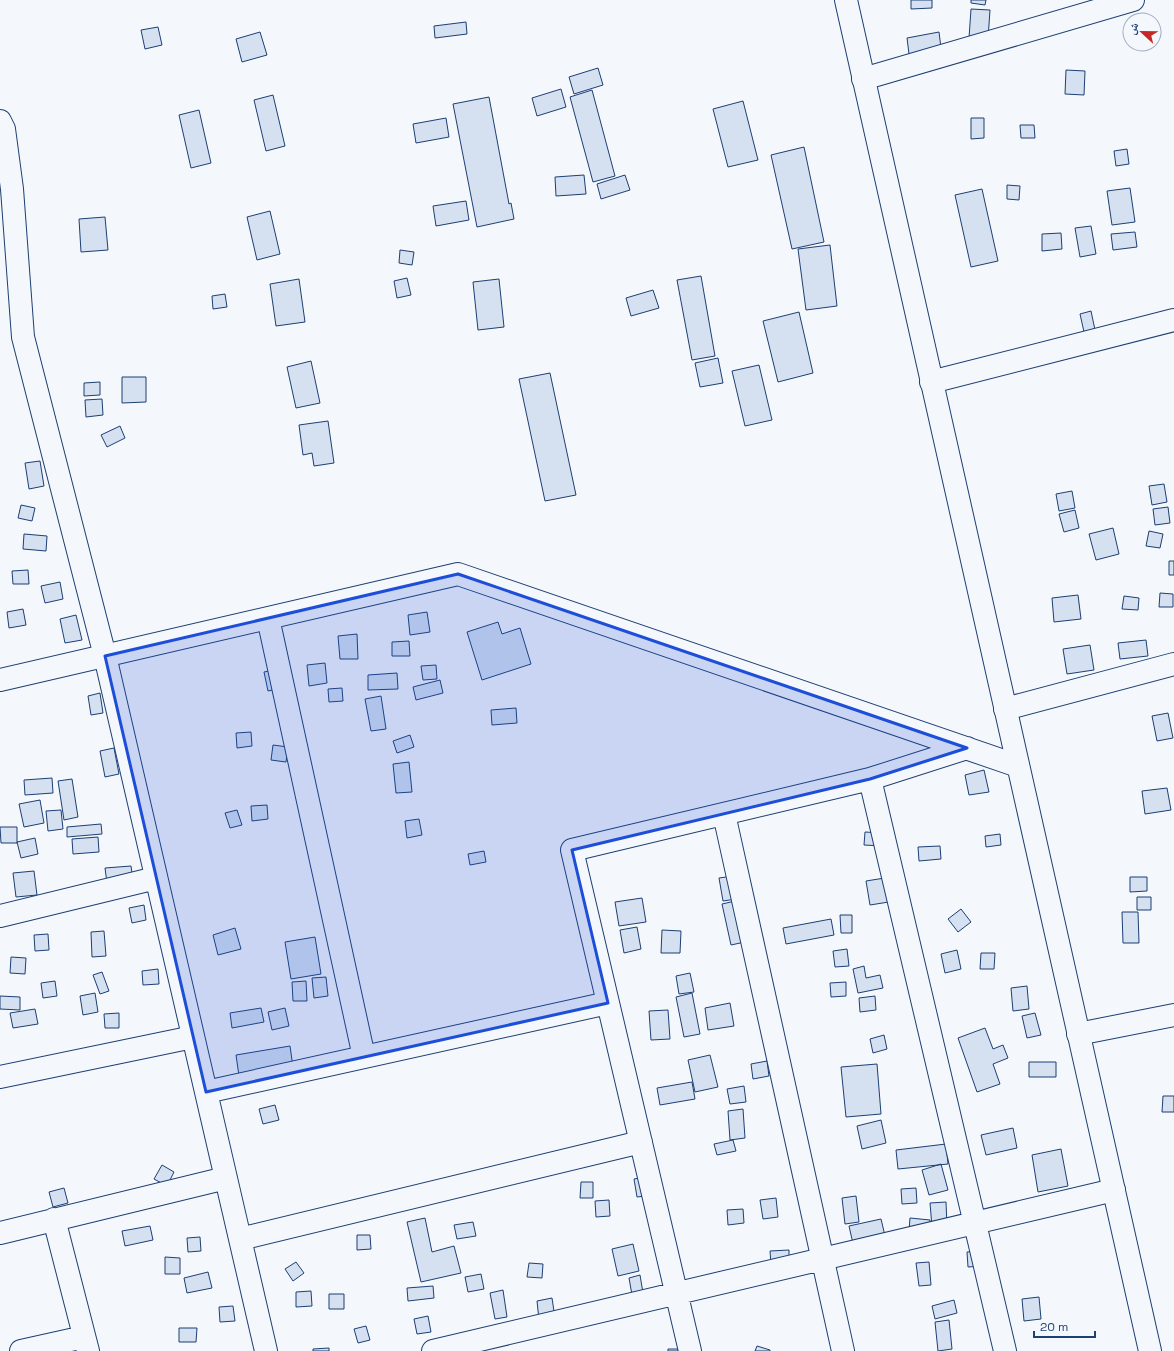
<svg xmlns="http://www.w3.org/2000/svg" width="1174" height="1351" font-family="'Space Grotesk','Noto Naskh Arabic',sans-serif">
  <rect width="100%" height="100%" fill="#f4f7fb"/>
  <!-- building -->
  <path fill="#d5e0f0" stroke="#1d3f73" d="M911 0H932V8L911 9Z
    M971 0H986L985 5 971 3Z
    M971 9 990 10 988 39 969 38Z
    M466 22 467 34 435 38 434 26Z
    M158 27 162 45 145 49 141 30Z
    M260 32 267 55 242 62 236 39Z
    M939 32 941 48 909 54 907 38Z
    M598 68 603 85 574 94 569 77Z
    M1066 70 1085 71 1084 95 1065 94Z
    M561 89 566 107 537 116 532 98Z
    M592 90 615 176 593 182 570 97Z
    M273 95 285 146 266 151 254 100Z
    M489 97 509 204 511 203 514 219 477 227 453 104Z
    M743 101 758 160 728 167 713 109Z
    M199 110 211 163 191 168 179 115Z
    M446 118 449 137 416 143 413 124Z
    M971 118H984V138L971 139Z
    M1020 125H1034L1035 138H1021Z
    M804 147 824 242 792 249 771 155Z
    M1127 149 1129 164 1116 166 1114 151Z
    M584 175 586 194 556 196 555 177Z
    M625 175 630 190 601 199 597 184Z
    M1007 185 1020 186 1019 200 1007 199Z
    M1130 188 1135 222 1112 225 1107 191Z
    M982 189 998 261 971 267 955 195Z
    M466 201 469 220 436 226 433 206Z
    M270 211 280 254 257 260 247 217Z
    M105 217 108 250 81 252 79 219Z
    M1091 226 1096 254 1080 257 1075 228Z
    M1135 232 1137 247 1113 250 1111 234Z
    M1061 233 1062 249 1042 251V234Z
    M830 245 837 306 806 310 798 249Z
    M400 250 414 252 412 265 399 263Z
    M701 276 715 356 692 360 677 280Z
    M407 278 411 295 397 298 394 281Z
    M299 279 305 322 276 326 270 284Z
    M499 279 504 327 478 330 473 282Z
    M653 290 659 308 631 316 626 298Z
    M225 294 227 307 213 309 212 296Z
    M1091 311 1095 330 1084 332 1080 314Z
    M799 312 813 373 778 382 763 321Z
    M718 358 723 383 700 387 695 363Z
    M311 361 320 403 296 408 287 367Z
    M759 365 772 420 745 426 732 371Z
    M550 373 576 495 545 501 519 379Z
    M122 377H146V402L122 403Z
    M100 382V395L84 396V383Z
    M102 399 103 415 86 417 85 400Z
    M328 421 334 463 314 466 312 453 303 455 299 425Z
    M120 426 125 438 107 447 101 435Z
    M40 461 44 486 29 489 25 463Z
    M1164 484 1167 502 1152 505 1149 486Z
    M1072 491 1075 508 1059 511 1056 494Z
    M21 505 35 508 32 521 18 518Z
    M1168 507 1170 523 1155 525 1153 509Z
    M1075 510 1079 528 1064 532 1059 514Z
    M1113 528 1119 554 1096 560 1089 534Z
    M1149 531 1163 534 1160 548 1146 546Z
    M24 534 47 536 46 551 23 549Z
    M1169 561H1174V575H1169Z
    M28 570 29 584H13L12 571Z
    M60 582 63 599 45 603 41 586Z
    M1160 593 1173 594V607H1159Z
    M1078 595 1081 619 1054 622 1052 598Z
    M1124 596 1139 598 1138 610 1122 609Z
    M23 609 26 625 9 628 7 612Z
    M427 612 430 632 410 635 408 615Z
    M76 615 82 640 65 643 60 619Z
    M498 622 502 634 520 628 531 664 482 680 467 632Z
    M357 634 358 659H340L338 636Z
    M1146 640 1148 656 1120 659 1118 643Z
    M409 641 410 656H392V642Z
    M1090 645 1094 670 1067 674 1063 649Z
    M325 663 327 683 309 686 307 665Z
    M436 665 437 679 423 680 421 666Z
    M278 669 282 688 268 691 264 672Z
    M397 673 398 689 368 690V675Z
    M440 680 443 693 416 700 413 687Z
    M342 688 343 701 329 702 328 689Z
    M100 693 103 713 91 715 88 696Z
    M381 696 386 729 371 731 365 699Z
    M516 708 517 723 492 725 491 710Z
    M1168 713 1173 738 1157 741 1152 716Z
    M251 732 252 746 237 748 236 733Z
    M410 735 414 747 397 753 393 741Z
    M273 745 288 747 286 762 271 760Z
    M114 748 119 774 105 777 100 751Z
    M409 762 412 792 396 793 393 764Z
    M984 770 989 792 969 795 965 775Z
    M52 778 53 793 25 795 24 780Z
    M72 779 78 817 64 820 58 781Z
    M1167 788 1171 810 1145 814 1142 791Z
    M40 800 44 823 24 827 19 804Z
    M267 805 268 819 252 821 251 806Z
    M61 810 63 829 48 831 46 811Z
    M237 810 242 825 230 828 225 813Z
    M419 819 422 835 407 838 405 821Z
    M101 824 102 834 67 837V827Z
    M0 827H17V843H1Z
    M865 832 883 833V846L864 845Z
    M1000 834 1001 845 986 847 985 836Z
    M98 837 99 852 73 854 72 839Z
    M35 838 38 854 21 858 17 842Z
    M940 846 941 859 919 861 918 847Z
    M484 851 486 862 470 865 468 854Z
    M131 866 133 880 107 883 105 868Z
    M34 871 37 895 16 897 13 873Z
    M740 875 743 898 723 901 719 878Z
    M891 877 895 901 870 905 866 881Z
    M1130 877H1147V891L1130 892Z
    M1137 897H1151V910H1137Z
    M642 898 646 922 619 926 615 902Z
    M744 899 754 940 731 945 722 904Z
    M144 905 146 920 132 923 129 908Z
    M961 909 971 922 958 932 948 919Z
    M1122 912H1138L1139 943H1123Z
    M840 915H852V933H841Z
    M831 919 834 935 786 944 783 928Z
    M637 927 641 949 624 953 620 930Z
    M235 928 241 949 218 955 213 935Z
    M662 930 681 931 680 953H661Z
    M104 931 106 956 92 957 91 932Z
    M48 934 49 950 35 951 34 935Z
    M315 937 321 974 291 979 285 942Z
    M847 949 849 966 835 967 833 951Z
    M957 950 961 969 945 973 941 954Z
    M981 953H995L994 969H980Z
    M11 957 26 958 25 974 10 973Z
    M864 966 866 978 880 975 883 988 858 993 853 969Z
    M158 969 159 984 143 985 142 971Z
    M102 972 109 991 100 994 93 975Z
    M690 973 694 992 679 994 676 976Z
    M326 977 328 996 314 998 312 978Z
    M55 981 57 996 43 998 41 983Z
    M306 981 307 1001H293L292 982Z
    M846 982V996L831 997 830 983Z
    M1027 986 1029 1009 1013 1011 1011 988Z
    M95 993 98 1012 83 1015 80 996Z
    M692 993 700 1034 684 1037 676 997Z
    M0 996 20 997V1010L0 1009Z
    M875 996 876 1010 860 1012 859 998Z
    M730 1003 734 1026 708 1030 705 1008Z
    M261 1008 264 1022 232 1028 230 1013Z
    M285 1008 289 1026 272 1030 268 1012Z
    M35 1009 38 1024 13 1028 10 1013Z
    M668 1010 670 1039 651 1040 649 1011Z
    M119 1013V1028H105L104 1014Z
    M1035 1013 1041 1035 1027 1038 1022 1016Z
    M985 1028 993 1049 1003 1045 1008 1058 993 1064 1000 1084 977 1092 958 1038Z
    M884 1035 887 1049 873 1053 870 1039Z
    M290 1046 293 1067 239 1076 236 1055Z
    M710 1055 718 1087 695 1092 688 1060Z
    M767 1061 769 1076 753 1079 751 1064Z
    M1029 1062H1056V1077H1029Z
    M877 1064 881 1114 846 1117 841 1067Z
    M692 1082 695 1099 660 1105 657 1088Z
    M744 1086 746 1102 730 1104 727 1089Z
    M1163 1096H1174V1112H1162Z
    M275 1105 279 1120 263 1124 259 1109Z
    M743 1109 745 1138 730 1140 728 1111Z
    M881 1120 886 1143 862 1149 857 1126Z
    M1013 1128 1017 1148 986 1155 981 1135Z
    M733 1140 736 1151 717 1155 714 1144Z
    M946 1144 948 1164 898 1169 896 1150Z
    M1061 1149 1068 1186 1038 1192 1032 1155Z
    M941 1164 948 1190 929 1195 922 1170Z
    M162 1165 174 1172 167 1186 154 1179Z
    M650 1176 653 1195 637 1197 634 1179Z
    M581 1182H593V1198H580Z
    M64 1188 68 1203 53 1207 49 1192Z
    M916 1188 917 1203 902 1204 901 1189Z
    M856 1196 859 1222 845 1224 842 1198Z
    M776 1198 778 1217 763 1219 760 1200Z
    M609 1200 610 1216 596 1217 595 1201Z
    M946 1202 947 1226 932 1227 930 1203Z
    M743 1209 744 1223 728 1225 727 1210Z
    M425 1218 432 1252 454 1246 461 1273 421 1282 407 1222Z
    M910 1218 930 1220V1232L909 1231Z
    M881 1219 886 1240 854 1248 849 1226Z
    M473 1222 476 1236 457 1239 454 1225Z
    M150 1226 153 1240 125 1246 122 1231Z
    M357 1235H370L371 1249 357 1250Z
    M200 1237 201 1251 188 1252 187 1238Z
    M633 1244 639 1271 618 1276 612 1249Z
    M789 1250V1264H771L770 1251Z
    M979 1251 981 1266 968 1267 967 1252Z
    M165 1257 180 1258V1274H165Z
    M296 1262 304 1273 293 1281 285 1269Z
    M929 1262 931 1285 919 1286 916 1263Z
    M529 1263 543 1264 542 1278 527 1277Z
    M208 1272 212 1288 187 1293 184 1278Z
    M481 1274 484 1289 468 1292 465 1277Z
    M640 1275 643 1293 632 1295 629 1278Z
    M433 1286 434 1298 408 1301 407 1288Z
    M503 1290 507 1317 495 1319 490 1293Z
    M311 1291 312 1306 296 1307V1292Z
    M329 1294H344V1309H329Z
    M1039 1297 1041 1319 1024 1321 1022 1299Z
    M552 1298 555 1318 539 1320 537 1301Z
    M954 1300 957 1313 935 1319 932 1306Z
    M233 1306 235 1321 220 1322 219 1307Z
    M428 1316 431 1332 417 1334 414 1319Z
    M949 1320 952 1349 938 1351 935 1322Z
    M366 1326 370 1340 358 1343 354 1329Z
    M179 1328H197L196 1342H179Z
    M757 1346 770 1350V1351H755Z
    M329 1348V1351H313V1349Z
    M668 1349H683V1351H668Z"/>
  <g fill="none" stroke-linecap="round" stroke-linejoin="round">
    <defs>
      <path id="minor" d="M863 79 1133 0
        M0 121 4 129 12 189 23 337 105 656 266 1351
        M931 382 1174 320
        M268 618 364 1057
        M0 680 458 574 1018 766
        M1005 709 1174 664
        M870 779 1005 1351
        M724 814 843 1351
        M0 916 156 878
        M1078 1034 1174 1015
        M0 1077 193 1037
        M206 1092 608 1003
        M54 1219 88 1351
        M0 1233 226 1178
        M240 1239 641 1142
        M21 1351 84 1337
        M433 1351 1114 1190
        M690 1351 572 850 870 779 967 748"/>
      <path id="major" d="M846 0 1150 1351"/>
    </defs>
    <!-- minor casing -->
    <use href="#minor" stroke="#1d3f73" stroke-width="24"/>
    <!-- major casing -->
    <use href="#major" stroke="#1d3f73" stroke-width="24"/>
    <!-- minor -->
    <use href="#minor" stroke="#f4f7fb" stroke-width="22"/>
    <!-- major -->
    <use href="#major" stroke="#f4f7fb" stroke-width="22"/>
  </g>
  <!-- marked area -->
  <path fill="#1d4ed8" fill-opacity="0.2" stroke="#1d4ed8" stroke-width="3" stroke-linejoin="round" d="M458 574 967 748 870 779 572 850 608 1003 206 1092 105 656Z"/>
  <!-- north arrow -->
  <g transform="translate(1142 32) rotate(292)"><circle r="19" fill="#f4f7fb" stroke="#9eadc5"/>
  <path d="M0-3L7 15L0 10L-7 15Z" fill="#c62828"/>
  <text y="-6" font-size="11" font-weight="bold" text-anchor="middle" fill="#1d3f73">ش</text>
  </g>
  <!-- scale -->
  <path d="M1034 1331v6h61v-6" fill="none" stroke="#1d3f73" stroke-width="2"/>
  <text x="1040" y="1331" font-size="12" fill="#1d3f73" stroke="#f4f7fb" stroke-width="3" paint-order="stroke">20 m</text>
</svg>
